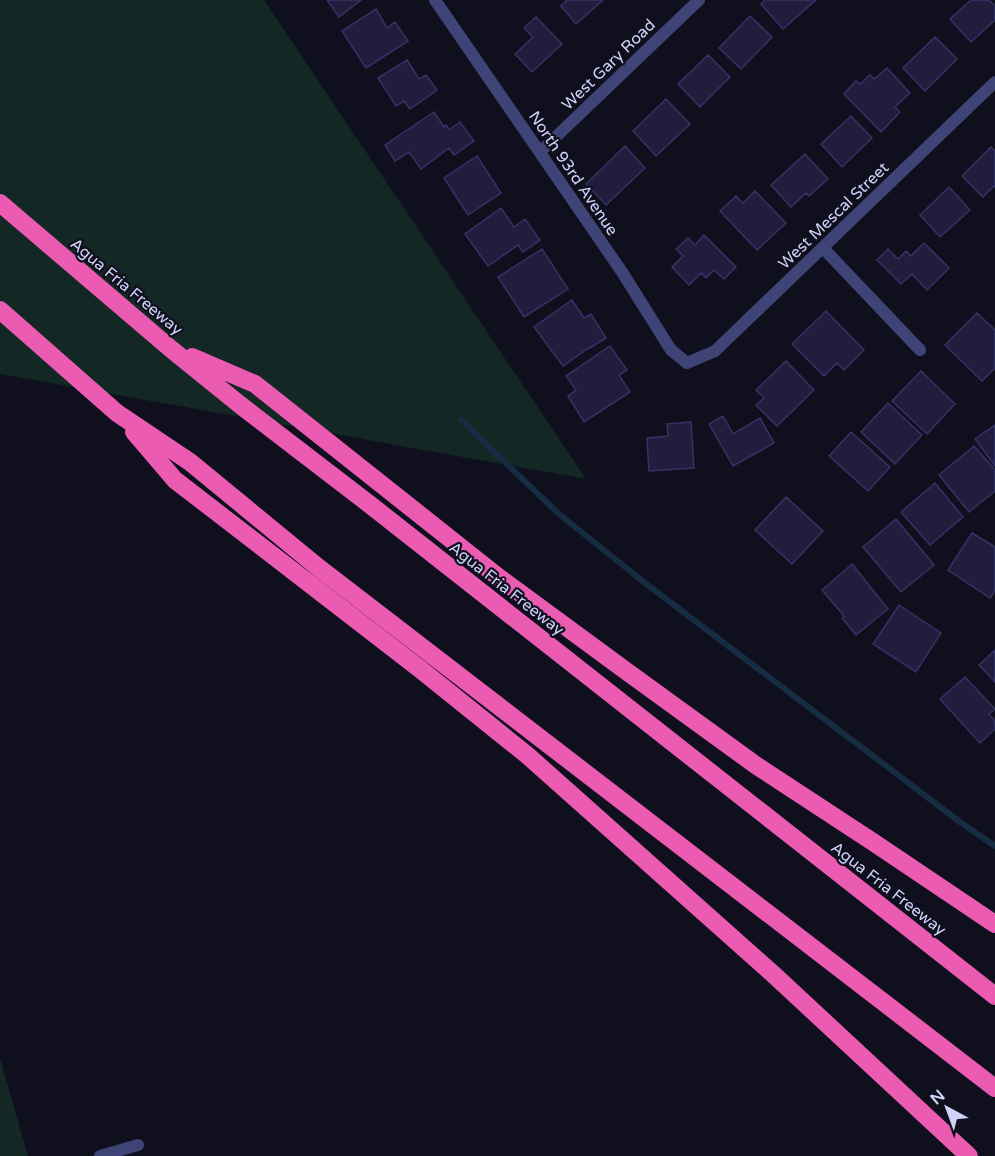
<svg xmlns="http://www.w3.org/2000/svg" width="995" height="1156" font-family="'Varela Round',sans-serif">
  <rect width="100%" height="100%" fill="#100f1e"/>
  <!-- green -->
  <path fill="#132724" d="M0 0H264L586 479 0 374Z
    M0 1058 28 1156H0Z"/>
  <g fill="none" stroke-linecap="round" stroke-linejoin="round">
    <!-- stream -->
    <path stroke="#152c42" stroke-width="6" d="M461 420 559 514 645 583 960 822 995 846"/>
  </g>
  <!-- building -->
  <path fill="#201d3d" stroke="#363266" stroke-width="1.5" d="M327 0H361L339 17Z
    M567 0H603L576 24 561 6Z
    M765 0H816L783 29 761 4Z
    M971 0H989L995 6V20L971 42 950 19Z
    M376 9 387 28 395 22 408 41 366 68 342 31Z
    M750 16 772 37 741 69 719 48Z
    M536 17 562 44 532 72 515 54 533 37 524 28Z
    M935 37 957 59 925 91 903 68Z
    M708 55 730 77 700 107 678 84Z
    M407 60 419 79 426 75 437 90 410 109 404 101 396 106 378 78Z
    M887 68 910 93 895 107 900 112 881 132 844 94 856 81 860 84 870 75 874 79Z
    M666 99 690 124 656 156 633 131Z
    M434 112 444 127 446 125 449 130 460 122 474 141 454 155 449 148 421 169 409 152 395 161 385 145Z
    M851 116 872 138 842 167 821 144Z
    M625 146 645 168 606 205 586 184Z
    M991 147 995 151V187L994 186 983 197 962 176Z
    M805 154 828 179 809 196 806 193 791 207 771 185Z
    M477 156 501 193 468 215 444 178Z
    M949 187 970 210 940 237 920 215Z
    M755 191 786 223 757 250 720 211 736 196 743 203Z
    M501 208 514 227 525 219 540 240 523 252 518 245 488 266 465 234Z
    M704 235 736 267 724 279 714 270 706 278 701 273 689 285 672 267 683 256 676 249 688 238 695 245Z
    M924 243 949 268 927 290 912 274 901 284 877 260 888 249 898 259 906 251 911 256Z
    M542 249 568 289 524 317 498 277Z
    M572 300 584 318 591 314 606 338 590 348V347L563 366 534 327Z
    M826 311 864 350 844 370 837 363 824 376 792 344Z
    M977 313 995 330V368L982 381 945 345Z
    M610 346 627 370 619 375 630 392 584 422 568 396 576 390 566 376Z
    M786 361 814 390 777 426 756 405 764 398 756 390Z
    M921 371 955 404 927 434 892 401Z
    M888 403 922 435 895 464 861 432Z
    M723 416 733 434 760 418 774 443 733 466 709 424Z
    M691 422 694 468 649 471 647 438 668 436 667 424Z
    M995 425V466L975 439Z
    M851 432 890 467 868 491 829 456Z
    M974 446 995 470V491L969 512 939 475Z
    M935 483 963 517 930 545 901 512Z
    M786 497 823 531 792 564 755 530Z
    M896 519 934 565 901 592 863 547Z
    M972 533 995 547V591L990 598 948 570Z
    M852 564 888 609 856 635 842 618 844 616 822 590Z
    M899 605 941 633 916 672 873 644Z
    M995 650V682L979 665Z
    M965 677 995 709 989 714 995 721V729L980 743 940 699Z"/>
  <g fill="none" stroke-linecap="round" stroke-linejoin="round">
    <!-- service -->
    <path stroke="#3f4477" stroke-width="12" d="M100 1156 138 1145"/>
    <!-- minor -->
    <path stroke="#3f4477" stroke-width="12" d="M435 0 622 272 671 350 687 363 715 351 995 82
      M540 152 699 0
      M823 248 920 350"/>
    <!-- motorway -->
    <path stroke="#eb5bb2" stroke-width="18" d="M0 203 171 349 239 404 373 507 995 996
      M0 310 117 413 190 462 319 568 995 1088
      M192 357 255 384 497 576 622 668 757 766 873 842 995 924
      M134 432 175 480 420 669 527 755 773 974 969 1156"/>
  </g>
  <g text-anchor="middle" stroke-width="4.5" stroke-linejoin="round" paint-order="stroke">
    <!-- street labels -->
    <g font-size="16" fill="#d1d2f9" stroke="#100f1e">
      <text transform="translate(608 64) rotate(-44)" y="6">West Gary Road</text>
      <text transform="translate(574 173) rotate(56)" y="6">North 93rd Avenue</text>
      <text transform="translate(833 215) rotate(-44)" y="6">West Mescal Street</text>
      <text transform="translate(127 286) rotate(40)" y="6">Agua Fria Freeway</text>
      <text transform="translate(507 588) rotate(38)" y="6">Agua Fria Freeway</text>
      <text transform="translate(889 888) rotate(38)" y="6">Agua Fria Freeway</text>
    </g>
  </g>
  <!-- north arrow -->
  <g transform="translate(947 1108) rotate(319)" stroke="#100f1e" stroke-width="4.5" paint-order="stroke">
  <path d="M0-4.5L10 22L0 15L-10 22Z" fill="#d1d2f9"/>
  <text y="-9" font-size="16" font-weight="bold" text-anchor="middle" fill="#d1d2f9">N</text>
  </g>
</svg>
